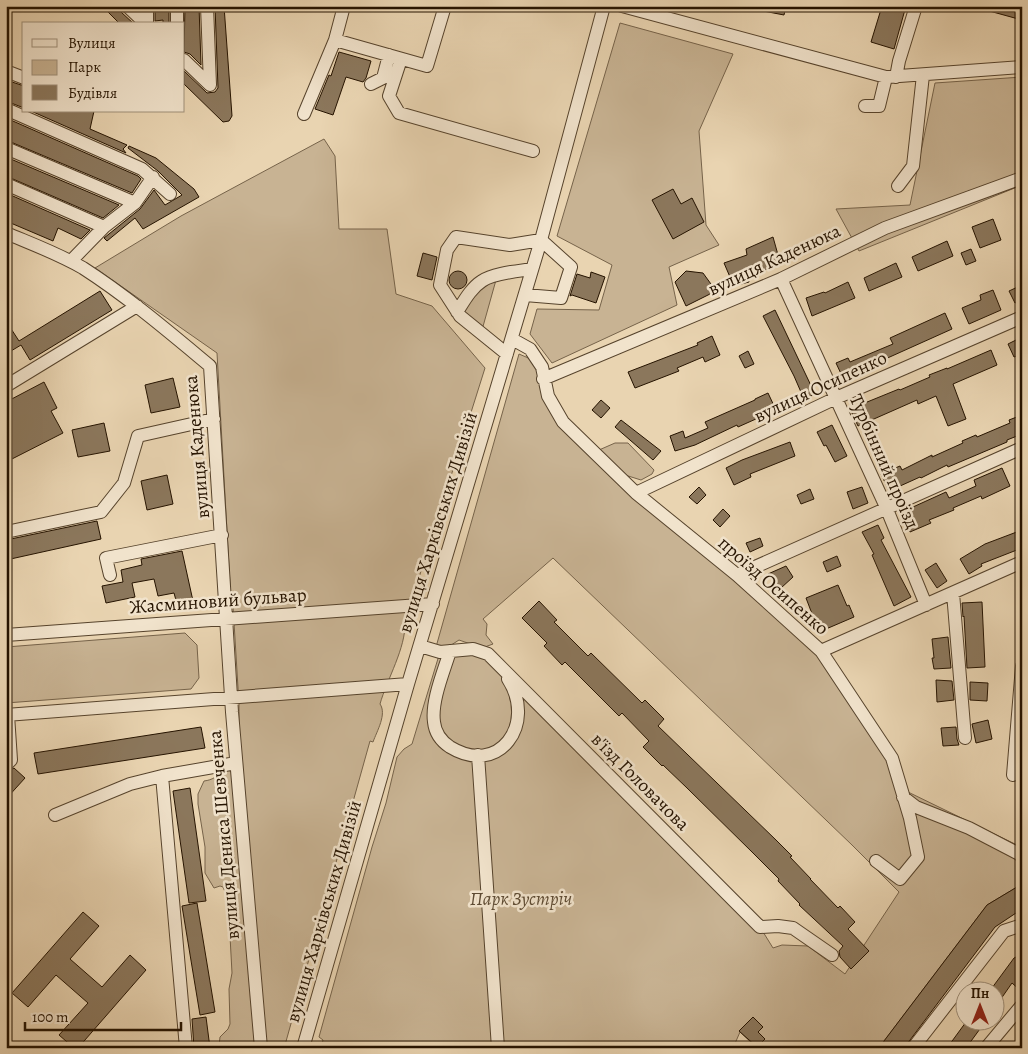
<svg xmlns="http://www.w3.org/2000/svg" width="1028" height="1054" font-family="Alegreya,serif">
  <rect width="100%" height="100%" fill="#e9d4b1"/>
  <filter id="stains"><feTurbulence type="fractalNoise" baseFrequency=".004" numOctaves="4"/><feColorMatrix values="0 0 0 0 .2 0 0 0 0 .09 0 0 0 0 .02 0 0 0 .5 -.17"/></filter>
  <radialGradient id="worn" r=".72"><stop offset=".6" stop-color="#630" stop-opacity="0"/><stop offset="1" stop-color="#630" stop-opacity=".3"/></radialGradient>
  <!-- green -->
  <path fill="#c8b393" stroke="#76634a" d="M620 23 733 54 699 131 706 225 719 245 669 267 677 305 552 363 530 334 537 309 599 310 612 265 557 236Z
    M1022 77V185L859 251 836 209 910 205 935 83Z
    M324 139 335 156 339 229H387L396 294 432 306 485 368 405 622C406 648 387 679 380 704 387 714 377 731 373 742L370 741 285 1045H263V1040L253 1043 249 1048H221L219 1046 220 1037 228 1029 230 1024 229 989 232 973 228 899 223 887 220 886 214 888 205 873V847L198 804V794L204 781C213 780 216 776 223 773 227 770 234 769 239 767V704L233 606 231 602 217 353 95 268 181 216Z
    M496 280 482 330 464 314C463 297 483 288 496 280Z
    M519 354 533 360 551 409 599 450 615 443H628L654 470 652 474 641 480 625 475 814 651 908 792 1019 846 1022 853V884L987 905 884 1041 881 1048H757L740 1032 733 1048H321L323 1040 319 1037 372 847 386 803 397 757 404 749 412 744 440 652 488 654 760 927 773 948 782 945 808 946 845 974 899 892 852 845 553 558 483 619 487 624 486 635 493 644 482 648 459 640 445 649 436 647Z
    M185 633 197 645 199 678 191 689 6 703V647Z"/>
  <!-- building -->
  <path fill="#8b775c" stroke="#251300" d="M102 6H119L121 12 134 24H120Z
    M155 6H169V24H163V20L155 21Z
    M185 6H199L201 65 190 54 184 52Z
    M215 6H224L232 116 229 121 223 122 184 84V71L207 93 215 92 218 88Z
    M758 6H786L784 15 758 10Z
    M882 6H906L894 49 871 42Z
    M983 6H1022V20L982 9Z
    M339 52 371 61 366 78 363 82 346 77 333 115 315 109 329 75 331 76Z
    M6 80 24 86V108L6 101Z
    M31 111H94L90 129 127 145 123 149 126 153Z
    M6 118 138 176 141 179 132 193 6 140Z
    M129 146 156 158 194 189 199 197 143 229 135 218 107 241 104 238 140 209 154 190 165 205 182 195 158 171 128 148Z
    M6 157 119 205 103 218 6 176Z
    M673 189 681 204 692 198 704 222 673 239 652 200Z
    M6 193 90 230 81 239 58 228 53 241 6 221Z
    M993 219 1001 240 980 248 972 227Z
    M773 237 780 262 748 279 749 282 729 287 726 281 730 277 724 263 747 255 746 249Z
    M947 241 953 256 918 271 912 257Z
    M971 249 976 261 966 265 961 253Z
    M423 253 437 257 432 280 417 276Z
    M896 263 902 277 869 291 864 278Z
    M449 280a9 9 0 1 1 18 0a9 9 0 1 1-18 0Z
    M686 271 703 273 716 291 686 306 675 282Z
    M591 272 605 277 596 303 572 295 570 296 577 274 590 278Z
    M848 282 855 298 812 316 806 298 824 292 825 293Z
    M1022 285V300L1015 303 1009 291Z
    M993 290 1001 310 969 324 962 308 981 300 980 295Z
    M100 291 112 310 30 360 21 345 6 354V321L19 341Z
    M775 310 815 394 804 399 794 376 763 316Z
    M945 313 952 329 843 378 836 363 848 358 850 362 893 344 890 338Z
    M712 336 720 355 705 362 703 357 677 368 679 371 635 388 628 372 698 345 697 343Z
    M1022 337V354L1014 357 1008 344Z
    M991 350 997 365 953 384 966 419 948 426 936 396 918 404 917 400 858 426 850 409 899 389 900 390 930 377 929 375 947 368V369Z
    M748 351 754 364 745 368 739 356Z
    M173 378 180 407 151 413 145 385Z
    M44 382 57 408 51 411 63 433 6 462V402Z
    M768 393 776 410 738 427 737 425 695 445 675 451 670 436 683 431 685 438 708 428 705 422 755 400V399Z
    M601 400 610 408 601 418 592 410Z
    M1022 415V434L1007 440V442L948 467 947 465 921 478 920 477 889 491 881 474 900 466 902 470 932 455V457L963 443 962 441 976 435 977 437 1010 423 1009 420Z
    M621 420 661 451 653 460 615 427Z
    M104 423 110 451 78 457 72 430Z
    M832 425 847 456 835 462 826 445 824 446 817 432Z
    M790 442 795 456 750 474 751 477 734 485 726 468 742 460Z
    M1002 468 1010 486 982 499 981 496 953 508 954 510 929 520 931 523 910 532 902 512 946 492 949 498 976 486 974 480Z
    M167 475 173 504 147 510 141 481Z
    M699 487 706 495 697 504 689 497Z
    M862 487 868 503 853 509 847 492Z
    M810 489 814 499 801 504 797 495Z
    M723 509 730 516 720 527 713 520Z
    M97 521 101 539 6 560V540Z
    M878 525 884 538 881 540 911 597 894 606 872 555 874 554 862 532Z
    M1022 530V548L981 564 982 566 969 574 960 559 985 544Z
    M760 538 763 546 750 552 746 543Z
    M182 551 193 601 177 604 174 593 158 596 154 579 132 583 135 597 106 603 102 586 123 582 121 570 142 565 141 559Z
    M837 556 841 566 827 572 823 562Z
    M936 563 947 581 937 588 925 570Z
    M786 566 793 577 781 588 768 574Z
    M838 585 847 606 849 605 854 617 819 632 806 598Z
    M539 601 557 620 554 622 588 656 591 653 642 703 645 700 664 719 658 726 776 840 792 856 790 857 811 879H810L838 908 840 906 855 922 848 929 869 951 851 969 840 957 839 951 843 946 799 905 800 904 778 881 779 879 753 853 687 788 663 765 662 766 643 747 649 741 622 713 619 716 565 662 562 665 544 646 547 643 522 618Z
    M982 602 985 667 967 668 964 616 963 617 962 603Z
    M948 637 951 668 934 669 932 658H934L932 639Z
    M936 680 952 681 954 700 937 702Z
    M970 682 988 683 987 701 970 700Z
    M988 720 992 739 976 743 972 724Z
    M201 727 205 748 38 774 34 753Z
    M956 727 957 739 959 745 943 746 941 728Z
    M14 768 25 778 6 799V773Z
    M190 788 206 901 189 903 173 791Z
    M1022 884V909L995 927 904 1048H882L884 1041 987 905Z
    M197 903 215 1012 200 1015 182 906Z
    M83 912 99 926 70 959 102 987 130 955 146 970 78 1048H74L59 1035 88 1003 56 975 28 1007 12 993Z
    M1022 954V992L1012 983 996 1006V992H989L1014 958Z
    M206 1017 210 1048H194L192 1019Z
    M753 1017 763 1027 758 1032 765 1039 757 1047 739 1031Z
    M966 1022H985L966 1048H947Z"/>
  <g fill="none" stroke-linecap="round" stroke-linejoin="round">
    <defs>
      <path id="minor" d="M127 6 146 24
        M147 6V24
        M177 6V24
        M344 6 335 40 427 66 445 6
        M622 6 886 77 1022 67
        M401 59 389 96 399 113 533 151
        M184 60 210 85 207 6
        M6 71 24 78
        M896 77 899 61 916 6
        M371 84 383 78 389 55
        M865 106H879L886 77
        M6 109 142 169 170 194
        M304 114 335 40
        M6 148 135 203
        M6 184 104 227
        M898 186 913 166 923 75
        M6 233C32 244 59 254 83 268 128 297 169 332 210 366L232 712 261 1048
        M71 261 104 227 135 203 153 177
        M781 279 886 507 926 605
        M457 312C464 301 471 288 482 281 493 273 519 271 532 269
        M512 339 530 349 542 367 548 396 563 422 636 493 737 575 821 651 892 758 910 818 918 857 900 879 876 861
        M507 354 460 316 440 285 447 250 456 237 510 245 541 240 571 267 561 298 525 295
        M543 379 781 279 885 228 1022 178
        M6 386 137 306
        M636 493 836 398 1022 317
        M6 532 101 512 124 483 138 436 214 419
        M110 575 106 558 222 535
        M737 575 1022 448
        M953 593 965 738
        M6 635 433 604
        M420 646 440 652 473 649 488 654 760 927 778 926 793 928 832 955
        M450 651C444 671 431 701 434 722 435 732 441 741 450 747 499 777 537 724 508 679
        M821 651 1022 562
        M6 715 408 684
        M478 755 498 1048
        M6 765 11 760 8 715
        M1013 775 1022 666
        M162 776 186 1048
        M903 797 916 807 969 828 1019 854 1022 857
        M55 815 130 784 162 776 236 763
        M303 1048 408 684 541 240 604 6
        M913 1048 1004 931 1022 925
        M986 1048 1022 1005"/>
    </defs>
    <!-- minor casing -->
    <use href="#minor" stroke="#56432c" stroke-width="14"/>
    <!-- minor -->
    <use href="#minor" stroke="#f1e3cc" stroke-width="12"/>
  </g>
  <g text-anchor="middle" stroke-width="5" stroke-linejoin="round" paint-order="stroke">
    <!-- street labels -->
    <g font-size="19" fill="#251300" stroke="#f1e3cc">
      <text transform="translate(774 259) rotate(-25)" y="7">вулиця Каденюка</text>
      <text transform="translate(820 386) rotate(-25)" y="7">вулиця Осипенко</text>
      <text transform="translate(196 447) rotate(-95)" y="7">вулиця Каденюка</text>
      <text transform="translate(885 461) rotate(66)" y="7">Турбінний проїзд</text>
      <text transform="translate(437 522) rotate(-73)" y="7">вулиця Харківських Дивізій</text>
      <text transform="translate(774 585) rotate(41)" y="7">проїзд Осипенко</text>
      <text transform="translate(218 600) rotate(-4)" y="7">Жасминовий бульвар</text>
      <text transform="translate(641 781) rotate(45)" y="7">в'їзд Головачова</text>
      <text transform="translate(223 835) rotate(-95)" y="7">вулиця Дениса Шевченка</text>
      <text transform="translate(323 911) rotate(-74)" y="7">вулиця Харківських Дивізій</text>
    </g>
    <!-- park labels -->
    <g font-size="19" font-style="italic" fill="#5e4b33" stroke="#f1e3cc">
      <text x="521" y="905">Парк Зустріч</text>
    </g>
  </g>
  <!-- margin -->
  <rect width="1028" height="1054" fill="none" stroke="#e9d4b1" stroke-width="25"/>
  <rect x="8" y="8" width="1013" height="1039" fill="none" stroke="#251300" stroke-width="2.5"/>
  <rect x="12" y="12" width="1003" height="1029" fill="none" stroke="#251300"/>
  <!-- legend -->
  <rect x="22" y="22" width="162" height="90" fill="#f1e3cc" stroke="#9f907a"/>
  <rect x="32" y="39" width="25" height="8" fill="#f1e3cc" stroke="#9f907a"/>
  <text x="68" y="48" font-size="15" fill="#251300">Вулиця</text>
  <rect x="32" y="60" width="25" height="15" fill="#c8b393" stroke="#9f907a"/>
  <text x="68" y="72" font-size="15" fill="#251300">Парк</text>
  <rect x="32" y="85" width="25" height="15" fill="#8b775c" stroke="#9f907a"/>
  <text x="68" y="98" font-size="15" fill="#251300">Будівля</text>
  <!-- north arrow -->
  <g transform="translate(980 1006)"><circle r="24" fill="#f1e3cc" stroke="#9f907a"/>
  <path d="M0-4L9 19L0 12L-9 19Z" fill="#8f2418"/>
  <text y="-8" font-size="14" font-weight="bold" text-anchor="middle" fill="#251300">Пн</text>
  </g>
  <!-- scale -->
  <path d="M25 1022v8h156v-8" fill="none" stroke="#251300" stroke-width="2.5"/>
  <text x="32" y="1022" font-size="15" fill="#251300" stroke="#f1e3cc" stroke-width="4" paint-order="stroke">100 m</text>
  <rect width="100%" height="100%" filter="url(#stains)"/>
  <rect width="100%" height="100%" fill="url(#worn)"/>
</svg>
